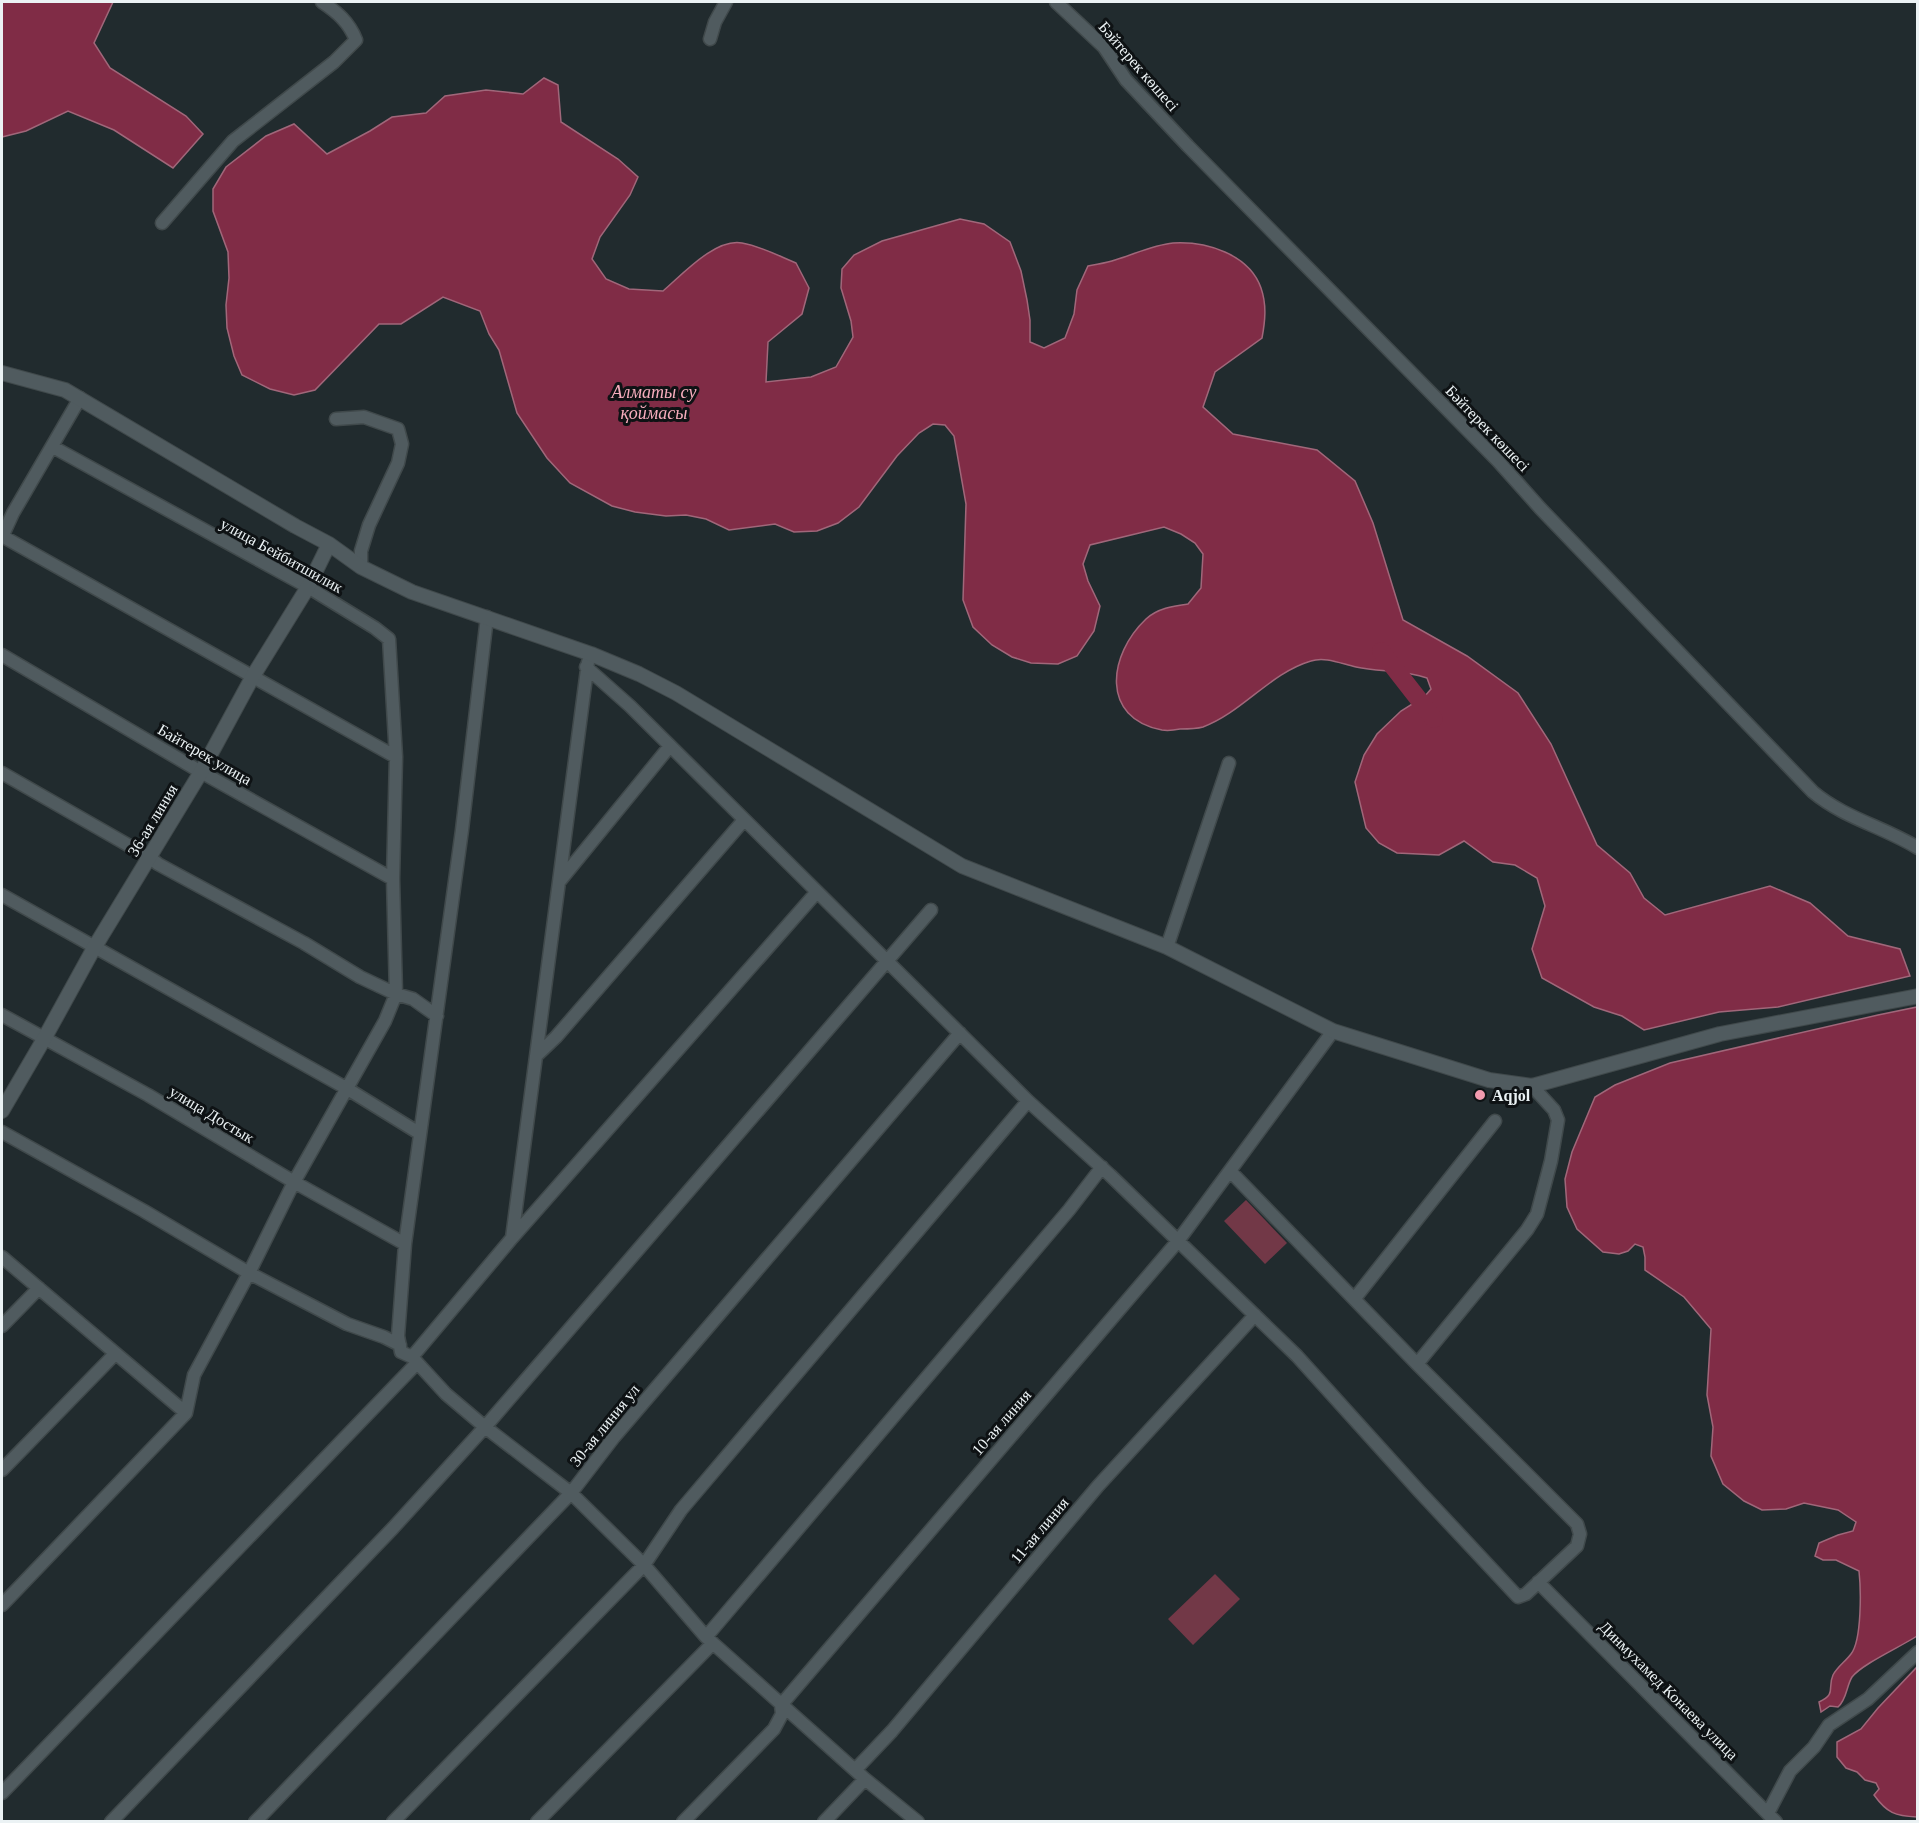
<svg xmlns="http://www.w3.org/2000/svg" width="1919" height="1823" font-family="Georgia,serif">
  <rect width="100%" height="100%" fill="#212b2e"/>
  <!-- green -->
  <path fill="#723847" d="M1246 1200 1287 1243 1265 1264 1224 1221Z
    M1215 1574 1240 1599 1193 1645 1168 1619Z"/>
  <!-- water -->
  <path fill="#802c46" stroke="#a0677a" stroke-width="1.5" d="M2 2H113L94 43 110 68 186 116 203 134 173 168 114 130 68 111 26 131 2 137Z
    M544 78 558 85 561 122 618 159 638 177 630 195 600 237 592 259 606 279 629 289 663 291C682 275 715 238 742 243 760 246 779 256 796 263L809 288 802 314 768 342 766 382 811 377 836 367 853 337 851 321 841 288 842 269 854 255 882 241 960 219 984 224 1010 242 1021 271 1027 300 1030 320V342L1044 348 1065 338 1074 314 1077 290 1088 266C1097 264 1107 263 1115 260 1135 254 1153 245 1173 243 1206 241 1249 254 1261 288 1267 305 1265 322 1262 338L1215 372 1203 407 1233 434 1317 450 1355 481 1373 523 1403 620 1467 656 1518 693 1551 744 1597 845 1630 873 1644 898 1665 915 1770 886 1810 903 1848 936 1900 949 1910 976 1778 1007 1719 1012 1644 1030 1622 1016 1594 1007 1542 978 1532 949 1545 906 1537 878 1515 865 1493 862 1464 841 1439 855 1397 853 1379 843 1366 828 1355 782 1364 755 1377 734 1401 711 1425 696 1431 689 1427 678C1404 670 1380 672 1356 667 1342 664 1325 656 1311 661 1270 673 1243 712 1203 727 1196 729 1188 729 1180 729 1175 730 1168 731 1162 730 1100 718 1108 655 1146 619 1158 608 1174 606 1188 604L1201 588 1203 554 1195 543 1181 534 1164 527 1090 545 1083 564 1088 581 1100 606 1094 631 1077 656 1058 664 1031 663 1012 657 992 645 973 627 963 600 966 504 954 436 945 425 933 424 919 433 897 456 859 507 838 523 817 531 794 532 775 524 729 530 706 519 686 515 666 516 635 512 612 506 570 483 547 458 517 413 499 350 489 334 480 311 443 297 401 324H379L315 390 294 395 270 389 242 375 234 356 227 328 226 305 229 278 228 252 213 211V189L226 167 266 136 294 124 327 154 370 131 392 117 426 113 445 96 486 90 523 94Z
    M1917 1007V1636C1902 1646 1862 1664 1852 1677 1846 1687 1847 1699 1838 1707L1830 1706 1821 1712 1819 1702C1837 1694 1827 1688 1833 1675 1838 1666 1845 1662 1851 1654 1862 1640 1861 1589 1859 1571L1836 1560H1823L1815 1556 1819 1543 1838 1535 1853 1531 1856 1522 1838 1510 1804 1503 1786 1509 1762 1510 1744 1501 1723 1484 1711 1456 1713 1427 1707 1395 1711 1329 1684 1297 1645 1270V1257L1643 1247 1635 1244 1628 1251 1619 1254 1603 1252 1577 1229 1567 1207 1565 1179 1572 1152 1595 1097 1615 1085 1670 1063 1878 1015Z
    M1917 1667V1817C1895 1816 1887 1813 1874 1795L1879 1789 1876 1783 1865 1780 1857 1772 1846 1768 1837 1757V1742L1861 1729 1878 1708Z"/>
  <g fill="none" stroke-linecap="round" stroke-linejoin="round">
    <!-- river -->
    <path stroke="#802c46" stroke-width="18" d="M1381 651 1434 719"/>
    <defs>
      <path id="minor" d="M1056 2 1104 47 1126 80 1188 146 1498 461 1540 508 1813 792C1844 818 1884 827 1918 848
        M710 39 715 22 726 2
        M162 223 233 141 334 62 356 40C349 22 337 12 322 2
        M336 419 364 417 398 429 402 444 398 463 369 525 361 551V567
        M53 447 308 587 375 628 389 639 396 757 393 879 396 994 385 1021 294 1182 249 1273 194 1375 186 1413
        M2 536 396 757
        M2 537 13 513 80 398
        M487 617 462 830 405 1244 398 1336 401 1352 412 1357 446 1394 485 1427 571 1493 644 1565 706 1637 865 1779 918 1822
        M2 655 201 772 393 879
        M586 667 630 706 1028 1101 1110 1175 1297 1356 1419 1491 1518 1597 1526 1594 1577 1546 1580 1534 1577 1524 1417 1364 1230 1171
        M2 773 149 857 158 864 304 943 360 977 396 994 413 999 437 1016
        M559 882 670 746
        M2 895 346 1088 419 1133
        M1167 947 1229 763
        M2 1015 148 1095 294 1182 405 1244
        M536 1056 556 1037 744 820
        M2 1132 144 1211 249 1273 347 1324 384 1337 400 1345
        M512 1238 588 662
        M2 1257 186 1413 2 1605
        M1355 1298 1495 1121
        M2 1326 39 1288
        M412 1357 512 1238 816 893
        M1417 1364 1527 1230 1537 1214 1551 1161 1558 1120 1554 1110 1532 1086
        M2 1470 115 1354
        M1538 1582 1776 1822
        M706 1637 1069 1210 1102 1167
        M855 1770 892 1731 1098 1486 1255 1315
        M2 1793 417 1363
        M1768 1813 1790 1771 1814 1747 1829 1725 1868 1699 1918 1652
        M111 1822 393 1528 485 1427 931 910
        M255 1822 571 1493 614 1437 960 1033
        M393 1822 644 1565 681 1510 1028 1101
        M537 1822 713 1643
        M683 1822 774 1729 782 1714 781 1705 1178 1241 1333 1031
        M824 1822 865 1779"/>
      <path id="tertiary" d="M2 373 65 390 295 526 329 544 361 567 412 592 591 654 639 674 676 693 962 866 1167 947 1333 1031 1489 1080 1532 1086 1720 1034 1918 996
        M2 1111 44 1039 94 948 201 772 253 676 308 587 329 544"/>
    </defs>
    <!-- minor casing -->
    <use href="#minor" stroke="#40494b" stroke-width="15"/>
    <!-- tertiary casing -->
    <use href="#tertiary" stroke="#40494b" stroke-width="16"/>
    <!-- minor -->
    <use href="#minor" stroke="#505b5f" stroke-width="12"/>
    <!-- tertiary -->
    <use href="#tertiary" stroke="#505b5f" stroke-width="14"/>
  </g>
  <!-- markers -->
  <circle fill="#f29aae" stroke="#0e1214" stroke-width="2" cx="1480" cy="1095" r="6"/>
  <g text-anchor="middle" stroke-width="6" stroke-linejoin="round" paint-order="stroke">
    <!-- street labels -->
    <g font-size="16" fill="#ebf2f4" stroke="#0e1214">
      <text transform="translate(1139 66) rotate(49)" y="6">Бәйтерек көшесі</text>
      <text transform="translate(1488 428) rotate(46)" y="6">Бәйтерек көшесі</text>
      <text transform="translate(282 555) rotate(29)" y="6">улица Бейбитшилик</text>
      <text transform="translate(205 754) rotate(30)" y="6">Байтерек улица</text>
      <text transform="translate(152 820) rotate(-59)" y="6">36-ая линия</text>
      <text transform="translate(212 1114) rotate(31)" y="6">улица Достык</text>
      <text transform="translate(1001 1422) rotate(-49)" y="6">10-ая линия</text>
      <text transform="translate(604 1425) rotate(-51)" y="6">30-ая линия ул</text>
      <text transform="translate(1039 1530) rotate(-50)" y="6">11-ая линия</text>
      <text transform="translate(1669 1690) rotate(45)" y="6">Динмухамед Конаева улица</text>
    </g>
    <!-- poi labels -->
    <g font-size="16" font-weight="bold" fill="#ebf2f4" stroke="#0e1214" text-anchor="start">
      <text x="1492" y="1101">Aqjol</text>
    </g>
    <!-- water labels -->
    <g font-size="18" font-style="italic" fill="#f7adbd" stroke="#0e1214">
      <text x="654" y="398">Алматы су<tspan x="654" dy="21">қоймасы</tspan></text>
    </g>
  </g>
  <!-- border -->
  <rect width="1919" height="1823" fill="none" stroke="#ebf2f4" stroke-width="6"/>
</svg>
